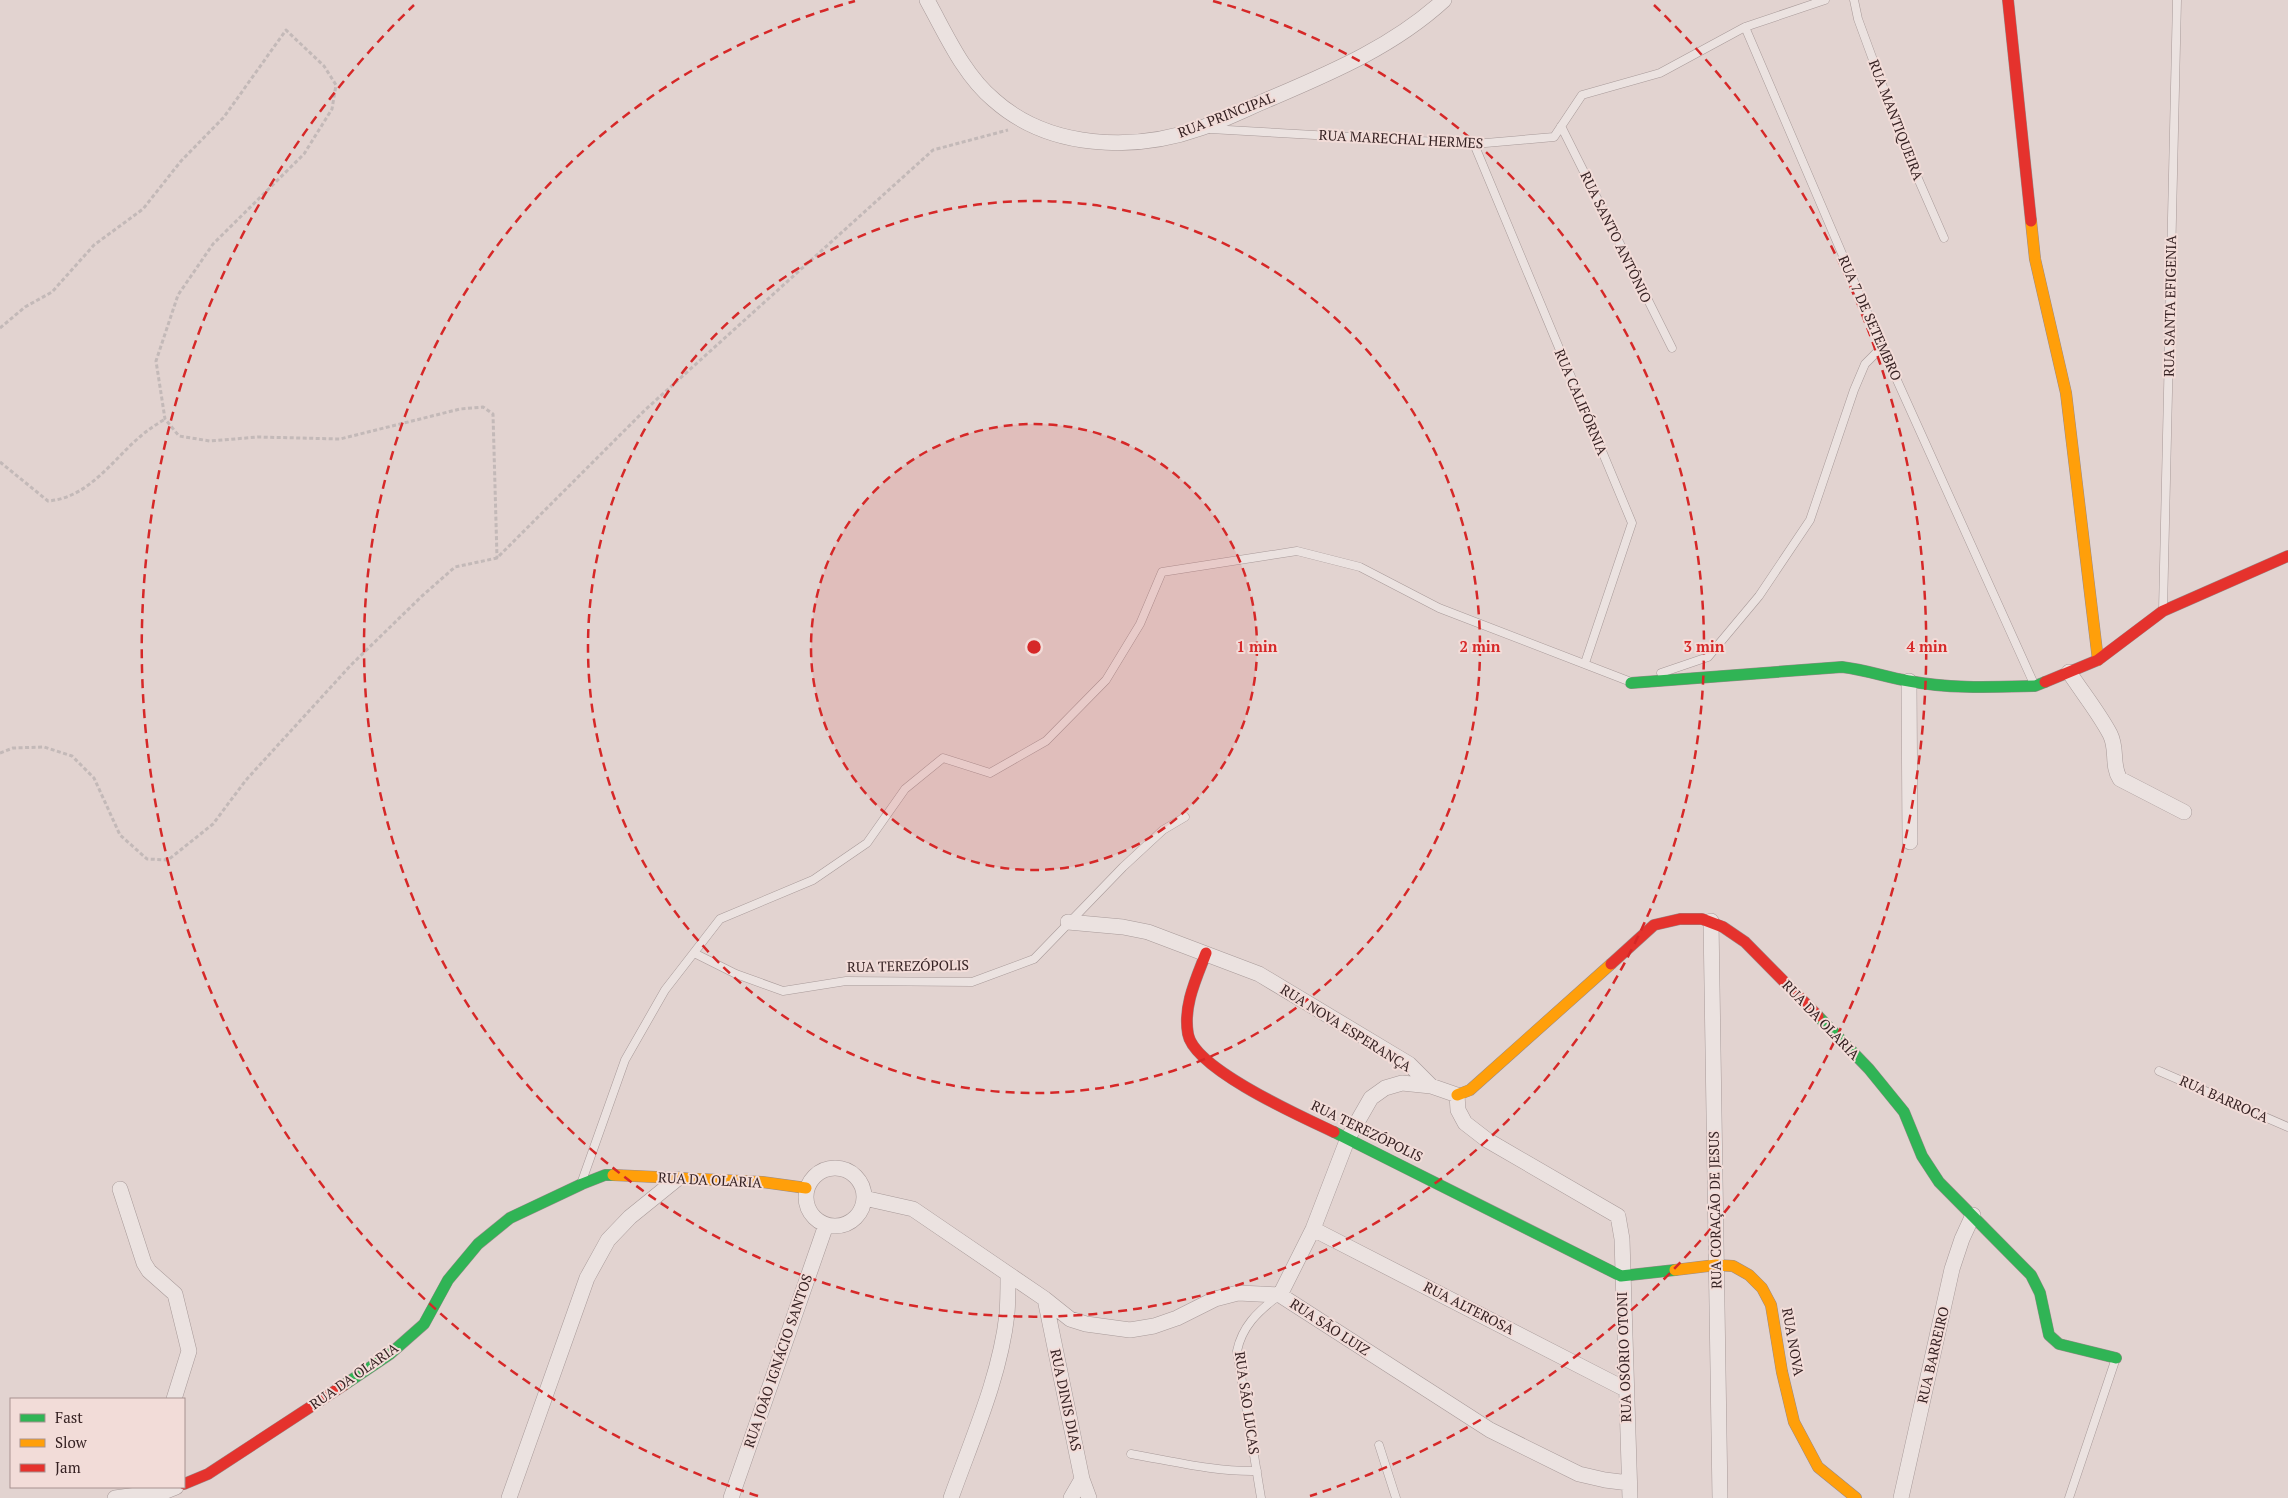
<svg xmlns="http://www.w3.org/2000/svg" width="2288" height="1498" font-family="'PT Serif',serif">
  <rect width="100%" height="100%" fill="#e2d3d0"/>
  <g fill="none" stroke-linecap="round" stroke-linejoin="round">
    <defs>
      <path id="lane" d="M1825 0 1745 27 1882 347 2034 684
        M1854 0 1858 19 1909 158 1944 238
        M1561 126 1672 348
        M1210 129 1474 144 1554 137 1582 95 1660 73 1745 27
        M1474 144 1632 523 1585 663
        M2163 610 2177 0
        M1661 673 1708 657 1759 596 1810 520 1854 390 1865 364 1882 347
        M694 953 736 974 783 991 846 981 972 982 1034 959 1123 867 1163 830 1185 817
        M2159 1071 2288 1127
        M582 1181 625 1060 665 990 720 919 813 880 867 843 905 789 943 758 990 773 1046 741 1106 680 1140 624 1162 572 1297 551 1360 567 1439 608 1631 682
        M1379 1445 1396 1498
        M1131 1454C1172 1461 1215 1472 1257 1471
        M1261 1498 1237 1351C1242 1327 1257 1312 1277 1297
        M2069 1498 2116 1358"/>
      <path id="street" d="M927 0C946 34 963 74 994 100 1049 149 1134 152 1201 128 1226 119 1250 107 1274 97 1335 71 1395 45 1444 0
        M2069 672C2082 692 2099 713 2110 734 2118 749 2111 765 2120 779L2184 812
        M1909 681 1910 842
        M1711 921 1720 1498
        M1068 922 1123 927 1148 932 1259 974 1409 1064 1431 1086 1457 1095 1458 1110 1465 1123 1487 1140 1618 1216 1622 1239 1630 1498
        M806 1197a29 29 0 1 1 58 0a29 29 0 1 1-58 0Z
        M120 1189 144 1263 149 1271 175 1294 189 1351 174 1399
        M864 1198 913 1209 1045 1299 1070 1319 1086 1324 1130 1330 1154 1326 1177 1318 1215 1299 1238 1293 1280 1295 1490 1430 1579 1474 1605 1480 1629 1483
        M1313 1229 1625 1389
        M1280 1295 1313 1229 1348 1138 1371 1098 1385 1088 1402 1083 1431 1086
        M1045 1299 1082 1479 1071 1498
        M1082 1479 1089 1498
        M115 1498 166 1491 176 1487
        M509 1498 587 1278 608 1240 630 1217 677 1179
        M731 1498 826 1225
        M951 1498C972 1439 1000 1377 1007 1314 1008 1301 1008 1288 1008 1276
        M1901 1498 1952 1269 1962 1239 1973 1215"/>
      <path id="fast" d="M1631 683 1842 667C1867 670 1885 677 1909 681 1950 689 1993 687 2035 686L2045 682
        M1818 1016 1869 1069 1904 1112 1922 1156 1939 1182 2031 1275 2040 1293 2049 1335 2059 1344 2116 1358
        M1334 1132 1621 1276 1675 1270
        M344 1385 390 1354 424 1324 448 1280 478 1244 510 1218 582 1184 605 1175H613"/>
      <path id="slow" d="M2031 221 2035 259 2066 393 2098 660
        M1457 1095 1470 1090 1611 964
        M613 1175 762 1182 806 1188
        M1675 1270 1716 1265 1733 1266 1749 1275 1762 1288 1771 1305 1782 1372 1794 1422 1818 1467 1856 1498"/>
      <path id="jam" d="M2008 0 2031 221
        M2045 682 2098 660 2163 611 2288 556
        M1206 953C1196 979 1183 1006 1188 1034 1194 1069 1302 1117 1334 1132
        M1611 964 1654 925 1680 919H1702L1723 927 1745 942 1818 1016
        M184 1484 208 1474 344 1385"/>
    </defs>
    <!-- lane casing -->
    <use href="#lane" stroke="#a89a99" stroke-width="9"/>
    <!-- street casing -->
    <use href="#street" stroke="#a89a99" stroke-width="16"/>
    <!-- fast casing -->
    <use href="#fast" stroke="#988a89" stroke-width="12"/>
    <!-- slow casing -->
    <use href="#slow" stroke="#988a89" stroke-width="12"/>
    <!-- jam casing -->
    <use href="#jam" stroke="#988a89" stroke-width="12"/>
    <!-- path -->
    <path stroke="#c3b9b8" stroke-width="3" stroke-dasharray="4 2.5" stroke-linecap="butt" d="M0 328 25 307 52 292 94 245 143 209 181 161 224 117 286 30 324 66 336 85 332 109 304 154 213 244 178 295 156 361 165 419 179 436 210 441 258 437 340 439 460 409 483 407 493 414 497 558
      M0 462 48 501C89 498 113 459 142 435 149 429 157 424 165 419
      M0 753 13 748 44 747 72 756 94 778 120 835 147 859 168 860 213 824 246 780 351 665 422 596 455 567 497 558 645 410 933 150 1008 130"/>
    <!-- lane -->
    <use href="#lane" stroke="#ebe2e0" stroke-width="8"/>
    <!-- street -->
    <use href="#street" stroke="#ebe2e0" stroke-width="15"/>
    <!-- fast -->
    <use href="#fast" stroke="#30b455" stroke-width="11"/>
    <!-- slow -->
    <use href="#slow" stroke="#ff9f0a" stroke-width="11"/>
    <!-- jam -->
    <use href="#jam" stroke="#e5322d" stroke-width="11"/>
  </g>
  <!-- distance rings -->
  <circle cx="1034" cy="647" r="223" fill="#d62828" fill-opacity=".12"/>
  <g fill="none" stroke="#d62828" stroke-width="2.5" stroke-dasharray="9 6">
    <circle cx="1034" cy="647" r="223"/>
    <circle cx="1034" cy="647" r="446"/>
    <path d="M1213 1A670 670 0 1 1 855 1"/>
    <path d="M758 1496A893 893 0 0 1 414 5M1654 5A893 893 0 0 1 1310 1496"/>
  </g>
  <g text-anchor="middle" stroke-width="4" stroke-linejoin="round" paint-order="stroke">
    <!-- street labels -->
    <g font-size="14" fill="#362223" stroke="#f2dcd8">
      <text transform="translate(1226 115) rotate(-21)" y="5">RUA PRINCIPAL</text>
      <text transform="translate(1896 120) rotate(69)" y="5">RUA MANTIQUEIRA</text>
      <text transform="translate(1401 139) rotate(3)" y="5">RUA MARECHAL HERMES</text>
      <text transform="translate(1616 237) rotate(64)" y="5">RUA SANTO ANTÔNIO</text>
      <text transform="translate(2170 306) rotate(-89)" y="5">RUA SANTA EFIGENIA</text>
      <text transform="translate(1870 318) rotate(66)" y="5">RUA 7 DE SETEMBRO</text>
      <text transform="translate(1581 402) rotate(67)" y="5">RUA CALIFÓRNIA</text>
      <text transform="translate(908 966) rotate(-1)" y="5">RUA TEREZÓPOLIS</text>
      <text transform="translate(1821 1020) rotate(46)" y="5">RUA DA OLARIA</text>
      <text transform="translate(1346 1028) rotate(32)" y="5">RUA NOVA ESPERANÇA</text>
      <text transform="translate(2224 1099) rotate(24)" y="5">RUA BARROCA</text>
      <text transform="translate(1367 1131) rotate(26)" y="5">RUA TEREZÓPOLIS</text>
      <text transform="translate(710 1180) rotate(3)" y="5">RUA DA OLARIA</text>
      <text transform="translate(1715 1210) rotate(-91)" y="5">RUA CORAÇÃO DE JESUS</text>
      <text transform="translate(1469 1308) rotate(27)" y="5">RUA ALTEROSA</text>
      <text transform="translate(1330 1327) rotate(33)" y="5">RUA SÃO LUIZ</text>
      <text transform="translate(1793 1342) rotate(80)" y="5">RUA NOVA</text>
      <text transform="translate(1933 1355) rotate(-77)" y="5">RUA BARREIRO</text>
      <text transform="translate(1624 1357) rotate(-92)" y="5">RUA OSÓRIO OTONI</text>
      <text transform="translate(778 1361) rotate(-71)" y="5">RUA JOÃO IGNÁCIO SANTOS</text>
      <text transform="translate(354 1376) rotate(-35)" y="5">RUA DA OLARIA</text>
      <text transform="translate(1066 1400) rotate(78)" y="5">RUA DINIS DIAS</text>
      <text transform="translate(1247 1403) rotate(82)" y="5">RUA SÃO LUCAS</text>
    </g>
  </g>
  <circle cx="1034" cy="647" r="8" fill="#d62828" stroke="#f2dcd8" stroke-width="2.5"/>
  <g font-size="15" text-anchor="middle" font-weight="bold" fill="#d62828" stroke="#f2dcd8" stroke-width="4" stroke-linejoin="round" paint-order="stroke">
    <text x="1257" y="652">1 min</text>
    <text x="1480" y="652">2 min</text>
    <text x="1704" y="652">3 min</text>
    <text x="1927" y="652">4 min</text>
  </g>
  <!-- legend -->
  <rect x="10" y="1398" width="175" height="90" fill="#f2dcd8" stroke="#a79290"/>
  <rect x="20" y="1414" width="25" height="8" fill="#30b455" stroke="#a79290"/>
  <text x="55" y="1423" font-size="15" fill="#362223">Fast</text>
  <rect x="20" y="1439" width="25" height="8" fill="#ff9f0a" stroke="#a79290"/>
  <text x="55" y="1448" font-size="15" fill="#362223">Slow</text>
  <rect x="20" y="1464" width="25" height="8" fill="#e5322d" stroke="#a79290"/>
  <text x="55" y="1473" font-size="15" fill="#362223">Jam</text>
</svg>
